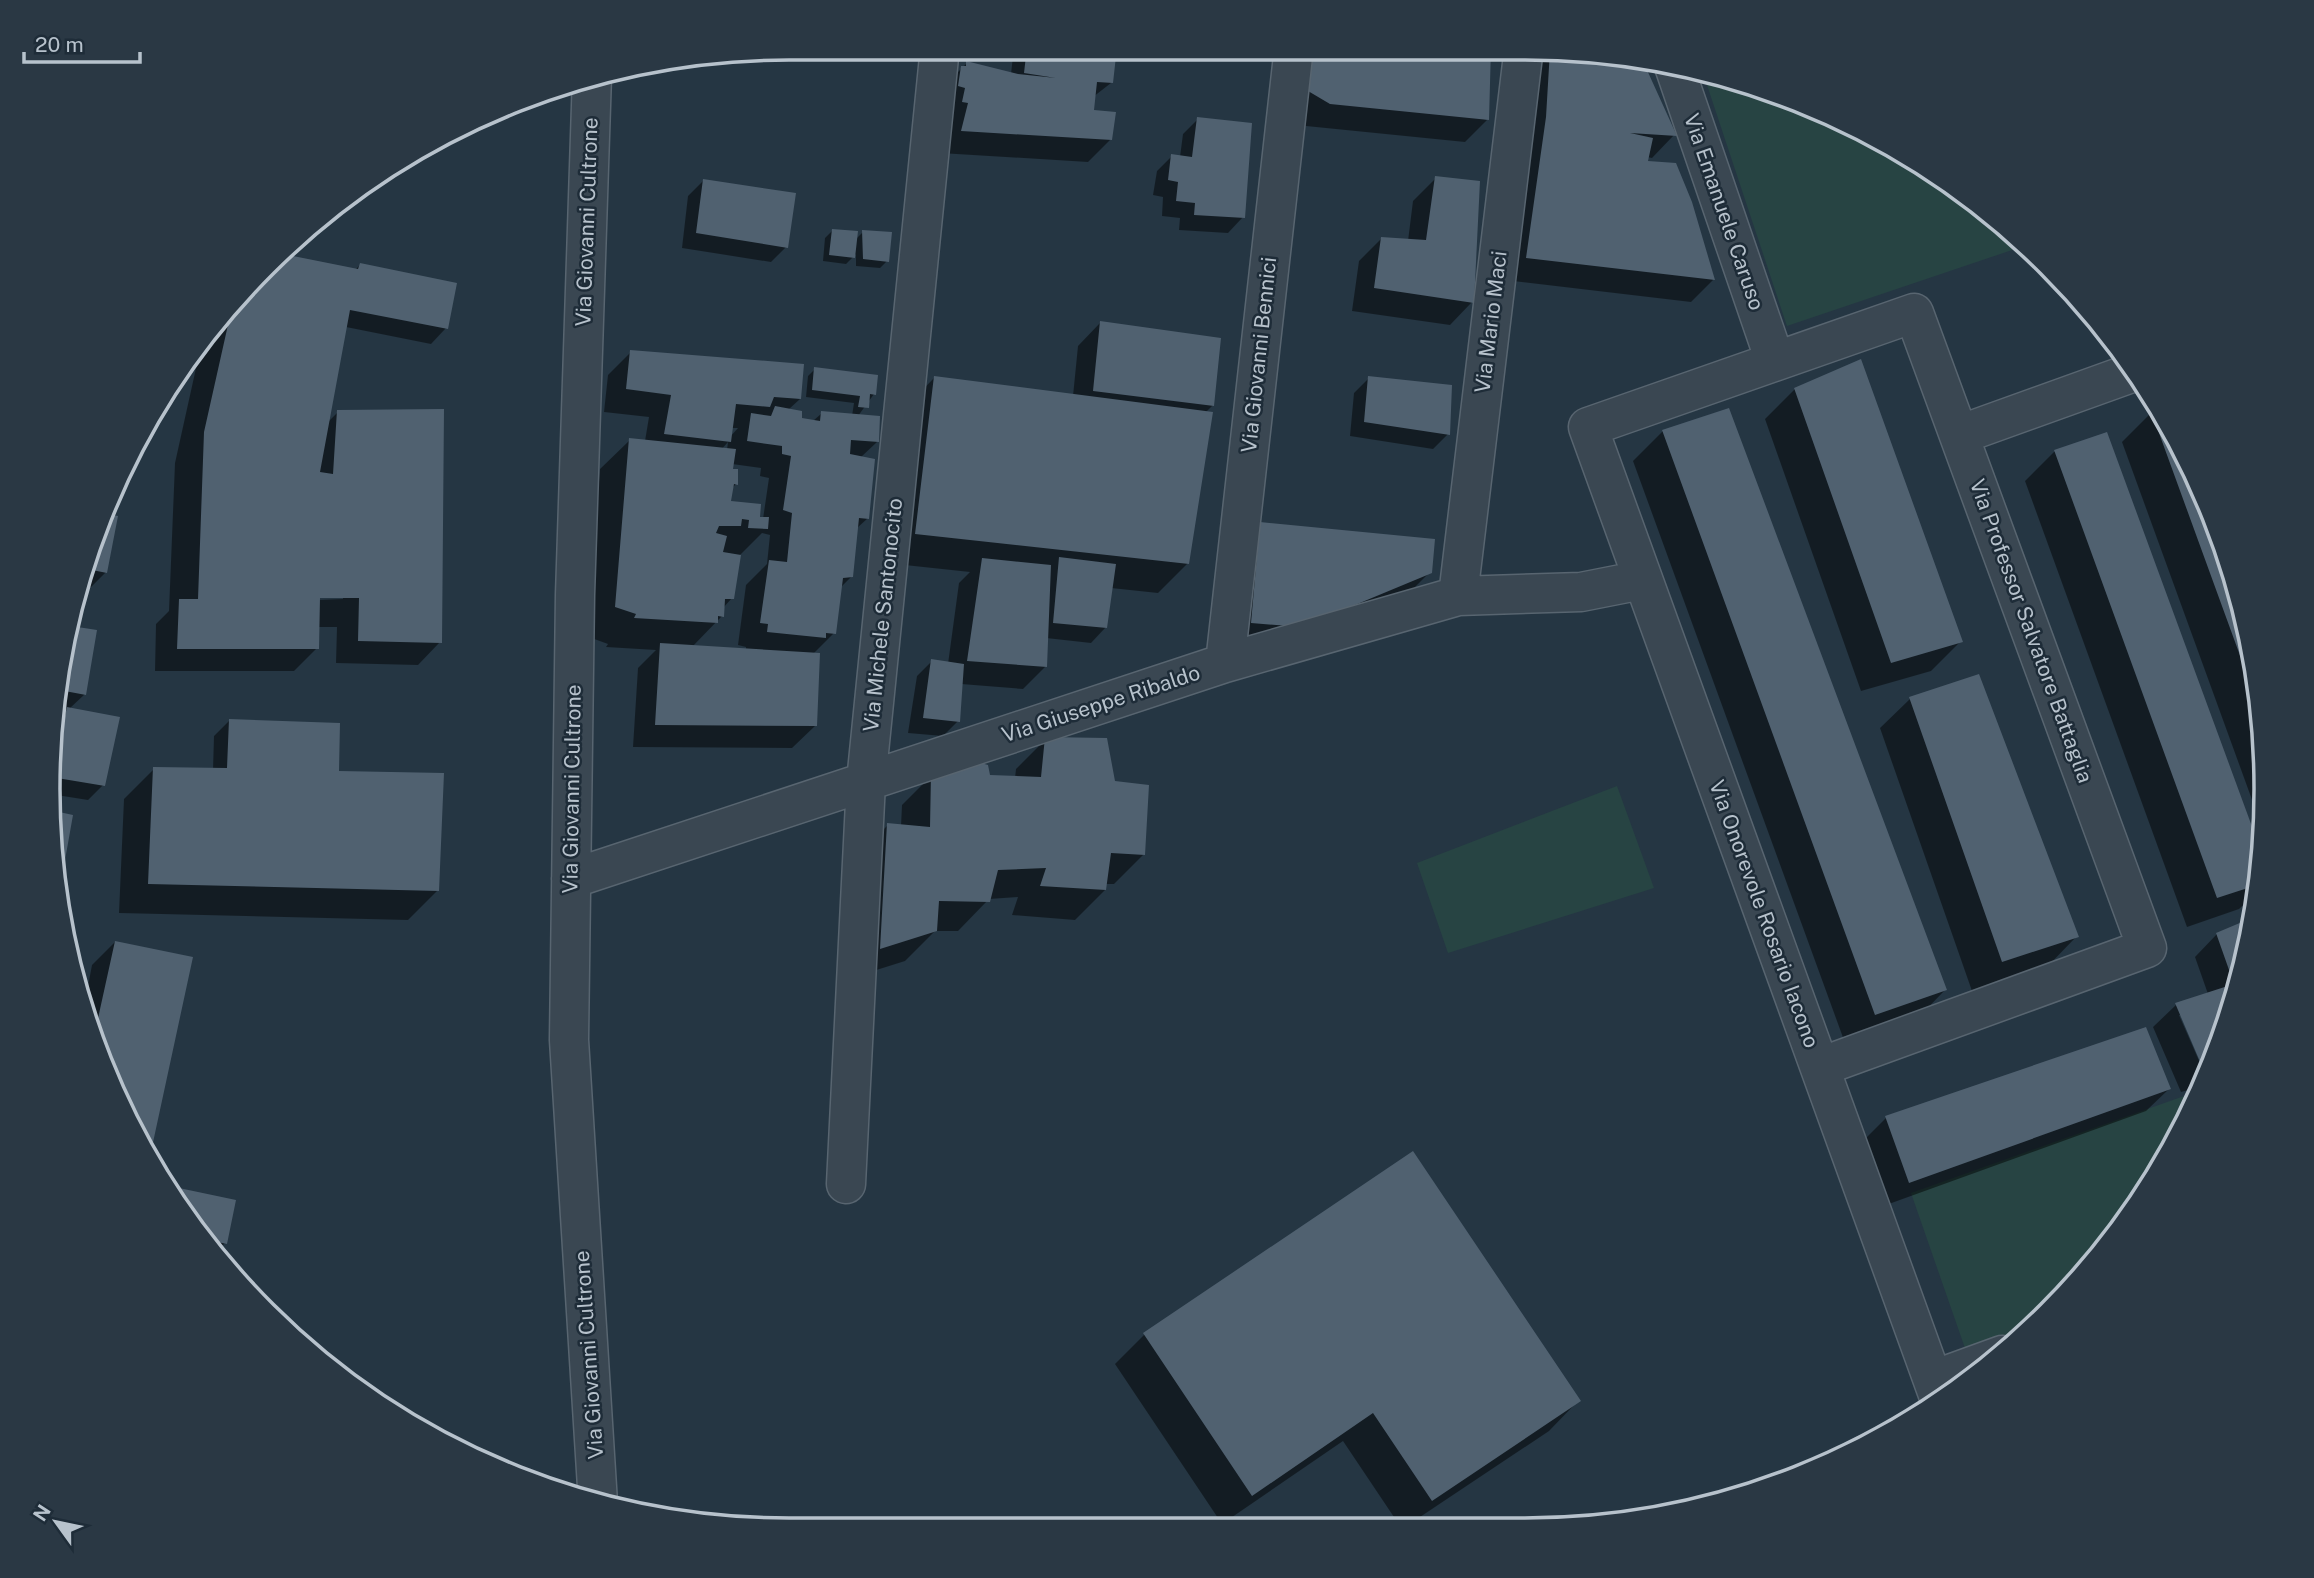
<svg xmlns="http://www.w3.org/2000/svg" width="2314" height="1578" font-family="'Public Sans',sans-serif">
  <rect width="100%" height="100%" fill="#253643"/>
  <!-- green -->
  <path fill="#274443" d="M1703 73 1853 124 1976 200 2027 245 1787 326Z
    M1617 786 1654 888 1448 953 1417 863Z
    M2201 1090 2142 1201 2049 1314 2029 1331 1967 1354 1911 1193Z"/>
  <!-- shadow -->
  <path fill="#0007" fill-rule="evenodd" d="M1014 47H1115L1111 83 1093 97 1092 112 1111 139 1088 162 940 153 939 91 967 63 1011 74Z
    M1530 48 1640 59 1674 135 1652 158 1647 157 1646 162 1690 203 1713 280 1691 302 1504 280Z
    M1291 49 1487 120 1465 142 1306 126 1286 114Z
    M1198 119 1243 217 1228 233 1179 230 1180 218 1162 216 1163 197 1153 195 1157 171 1172 156 1180 157 1183 134Z
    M1436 178 1472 302 1450 325 1352 311 1359 261 1382 238 1408 241 1413 201Z
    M703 181 786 247 771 262 682 248 688 196Z
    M832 231 855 240 863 232 887 261 880 268 856 266V254L846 264 823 261 825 238Z
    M282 256 355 270 360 265 446 328 431 344 346 327 328 422 338 412 440 642 418 665 336 663 337 627H317V648L294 671H155L156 624 169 611 175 463 202 341 231 300ZM318 596H343V599L318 600Z
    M1100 323 1213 405 1205 413 1188 563 1158 593 1111 588 1106 627 1091 643 1046 638 1045 667 1023 689 961 684 958 721 943 736 908 733 917 676 932 661 948 664 959 583 970 572 886 563 905 408 934 378 1073 396 1078 346Z
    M631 352 800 399 788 410 800 419 813 421 822 413 852 416 854 403 806 397 808 376 815 369 874 394 858 416 877 442 860 458 868 518 856 529 852 576 840 588 834 633 813 654 815 726 792 748 633 747 638 668 656 650 606 647 608 644 586 636 600 469 630 440 645 441 649 417 604 412 608 375ZM731 428H738L730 437ZM728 442 727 450H721ZM732 464 761 468 760 476 769 478 763 519 729 503 732 488 736 484ZM762 533 770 535 767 564 746 585 738 645 746 647V650L692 647 722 616 723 608 732 598 739 556Z
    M1369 378 1448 434 1433 449 1350 436 1354 393Z
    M1795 389 1961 641 1931 671 1861 691 1765 419Z
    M2159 410 2210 506 2253 645 2267 789 2263 830 2122 442 2152 412Z
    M1663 431 1945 990 1916 1020 1845 1043 1633 461Z
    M2106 434 2260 855 2257 892 2239 909 2187 927 2025 481 2054 452Z
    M101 515 116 517 106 572 91 587 82 586Z
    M1261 524 1430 572 1407 595 1229 645Z
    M71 627 85 694 69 709 103 785 88 800 50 794 53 724 60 716 53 715 54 693Z
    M1910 699 2076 937 2047 967 1972 991 1880 728Z
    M229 721 337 770 438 890 408 920 119 913 124 799 154 769 213 770 214 736Z
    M1046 739 1114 782 1144 854 1114 884H1105V890L1075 920 1012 915 1018 897 989 899 958 931H935L905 961 851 978 858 855 888 825 901 826 902 805 932 775 1015 778 1016 769Z
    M50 812 71 817 61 876 55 882 49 837Z
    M2254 919 2252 934 2208 1077 2182 1015H2179L2207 1079 2203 1086 2181 1092 2153 1027 2176 1005 2208 994 2195 957 2217 934Z
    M115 942 148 1158 124 1117 85 1002 92 965Z
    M2169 1089 2146 1111 1886 1205 1863 1141 1886 1118Z
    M180 1190 225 1243 215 1253 171 1199Z
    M1144 1335 1578 1401 1549 1431 1402 1529 1343 1441 1222 1524 1115 1364Z"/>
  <!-- building -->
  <path fill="#506170" d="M1027 47H1117L1113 83 1097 82 1094 110 1116 112 1112 140 961 131 968 103 962 102 965 88 958 86 961 66H966V61L1018 74 1056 78 1024 73Z
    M1312 47H1491L1489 120 1330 104 1308 91Z
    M1550 50 1642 59 1677 136 1630 133 1653 138 1648 161 1676 163 1692 202 1715 280 1526 258 1546 117Z
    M1197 117 1252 123 1245 218 1194 215 1195 203 1176 201 1178 182 1168 180 1171 154 1192 157Z
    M1435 176 1480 181 1474 303 1374 288 1381 237 1426 240Z
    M703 179 796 193 788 248 696 233Z
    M832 229 858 231 855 258 829 255Z
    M862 230 892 232 889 262 863 259Z
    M283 254 358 269 360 263 457 283 448 329 350 310 320 472 333 474 337 410 444 409 442 643 358 641 359 598H320L319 649H177L179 599H198L204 432 234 298Z
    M1100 321 1221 338 1214 406 1093 391Z
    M630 350 804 364 801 399 774 397 770 407 736 404 731 442 664 434 671 395 626 389Z
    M1861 359 1963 642 1891 663 1794 388Z
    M814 367 878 375 876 395 870 394 869 408 858 407 860 396 812 390Z
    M934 376 1213 412 1189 564 915 534Z
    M1368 376 1452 385 1450 435 1364 422Z
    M775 406 802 411V418L820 421 821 411 880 416 879 442 851 440 850 454 875 459 869 519 859 518 853 577 843 578 836 634 826 633V638L767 632 768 624 760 623 769 560 787 562 792 513 783 510 791 456 782 454V446L747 441 751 413 771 416Z
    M1729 408 1947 990 1875 1015 1662 430Z
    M2158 408 2210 506 2253 645 2258 705 2151 411Z
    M2107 432 2261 851 2257 885 2217 898 2054 450Z
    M629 438 736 449 733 469H738V485L734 484 731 501 761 504 760 517H769L768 529 748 528 749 520 742 519 741 526H719L716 533 727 536 723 552 741 555 734 599H725L724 617 718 616V623L634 618 636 614 615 607Z
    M102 513 118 516 107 573 87 569Z
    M1260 522 1435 539 1432 573 1302 627 1251 623Z
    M1059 557 1116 564 1107 628 1053 623Z
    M982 558 1051 565 1047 667 967 661Z
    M71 626 97 630 86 695 54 689Z
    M660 643 820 653 817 726 655 725Z
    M931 659 964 664 960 722 923 718Z
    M1979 674 2079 937 2002 962 1909 697Z
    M67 707 120 717 105 786 51 777Z
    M229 719 340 723 339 771 444 773 439 891 148 884 153 767 227 768Z
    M1045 737 1107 738 1115 781 1149 785 1145 855 1111 853 1106 890 1040 886 1046 868 998 870 990 902 939 901 937 931 880 949 887 823 930 827 931 773 974 761 988 765 990 775 1041 777Z
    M50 810 73 815 62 877 54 875 49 837Z
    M2254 917 2252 934 2212 1068 2204 1071 2175 1003 2234 984 2216 933Z
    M115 941 193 957 149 1161 124 1117 95 1032Z
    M2146 1027 2171 1089 1909 1183 1885 1116Z
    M1413 1151 1581 1401 1432 1501 1373 1413 1252 1496 1143 1333Z
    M179 1188 236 1200 227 1244 203 1239 176 1205Z"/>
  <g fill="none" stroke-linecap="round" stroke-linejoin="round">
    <defs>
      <path id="minor" d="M1673 63 1775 361
        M592 75 575 595 569 1040 598 1503
        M1959 435 2137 371
        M1458 596 1524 47
        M1225 663 1294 47
        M571 879 1225 663 1458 596 1581 592 1642 580
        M1820 1067 2147 948 1914 313 1588 427 1940 1400
        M846 1184 866 782 940 47
        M1933 1380 2002 1355"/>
    </defs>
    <!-- minor casing -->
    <use href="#minor" stroke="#586570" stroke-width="41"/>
    <!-- minor -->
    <use href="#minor" stroke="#3a4752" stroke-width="38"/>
  </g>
  <g text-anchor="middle" stroke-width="5" stroke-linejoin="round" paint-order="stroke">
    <!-- street labels -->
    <g font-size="21" fill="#b7c2cc" stroke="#1e2c38">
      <text transform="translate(1724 212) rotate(71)" y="7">Via Emanuele Caruso</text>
      <text transform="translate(587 222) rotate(-88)" y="7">Via Giovanni Cultrone</text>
      <text transform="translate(1491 322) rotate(-83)" y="7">Via Mario Maci</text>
      <text transform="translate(1259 355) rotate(-84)" y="7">Via Giovanni Bennici</text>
      <text transform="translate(883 615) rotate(-84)" y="7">Via Michele Santonocito</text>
      <text transform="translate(2031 631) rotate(70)" y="7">Via Professor Salvatore Battaglia</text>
      <text transform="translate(1101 704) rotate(-18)" y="7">Via Giuseppe Ribaldo</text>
      <text transform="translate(572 789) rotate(-89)" y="7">Via Giovanni Cultrone</text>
      <text transform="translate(1764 914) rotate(70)" y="7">Via Onorevole Rosario Iacono</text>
      <text transform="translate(589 1355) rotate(-94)" y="7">Via Giovanni Cultrone</text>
    </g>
  </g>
  <!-- crop -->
  <path d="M0 0H2314V1578H0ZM789 60H1525A729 729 0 0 1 2254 789V789A729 729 0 0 1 1525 1518H789A729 729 0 0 1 60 789V789A729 729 0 0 1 789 60Z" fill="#2a3844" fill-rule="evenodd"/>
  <path fill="none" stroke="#b7c2cc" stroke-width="3.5" d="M789 60H1525A729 729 0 0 1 2254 789V789A729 729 0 0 1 1525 1518H789A729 729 0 0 1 60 789V789A729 729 0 0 1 789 60Z"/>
  <!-- north arrow -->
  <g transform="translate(56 1522) rotate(303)" stroke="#1e2c38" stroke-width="5" paint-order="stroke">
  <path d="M0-5L12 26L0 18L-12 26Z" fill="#b7c2cc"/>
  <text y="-10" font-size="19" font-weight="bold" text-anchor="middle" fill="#b7c2cc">N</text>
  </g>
  <!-- scale -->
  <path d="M24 52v10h116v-10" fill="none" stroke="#b7c2cc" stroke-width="3.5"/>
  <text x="35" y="52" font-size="21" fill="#b7c2cc" stroke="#1e2c38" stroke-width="5" paint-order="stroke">20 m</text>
</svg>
